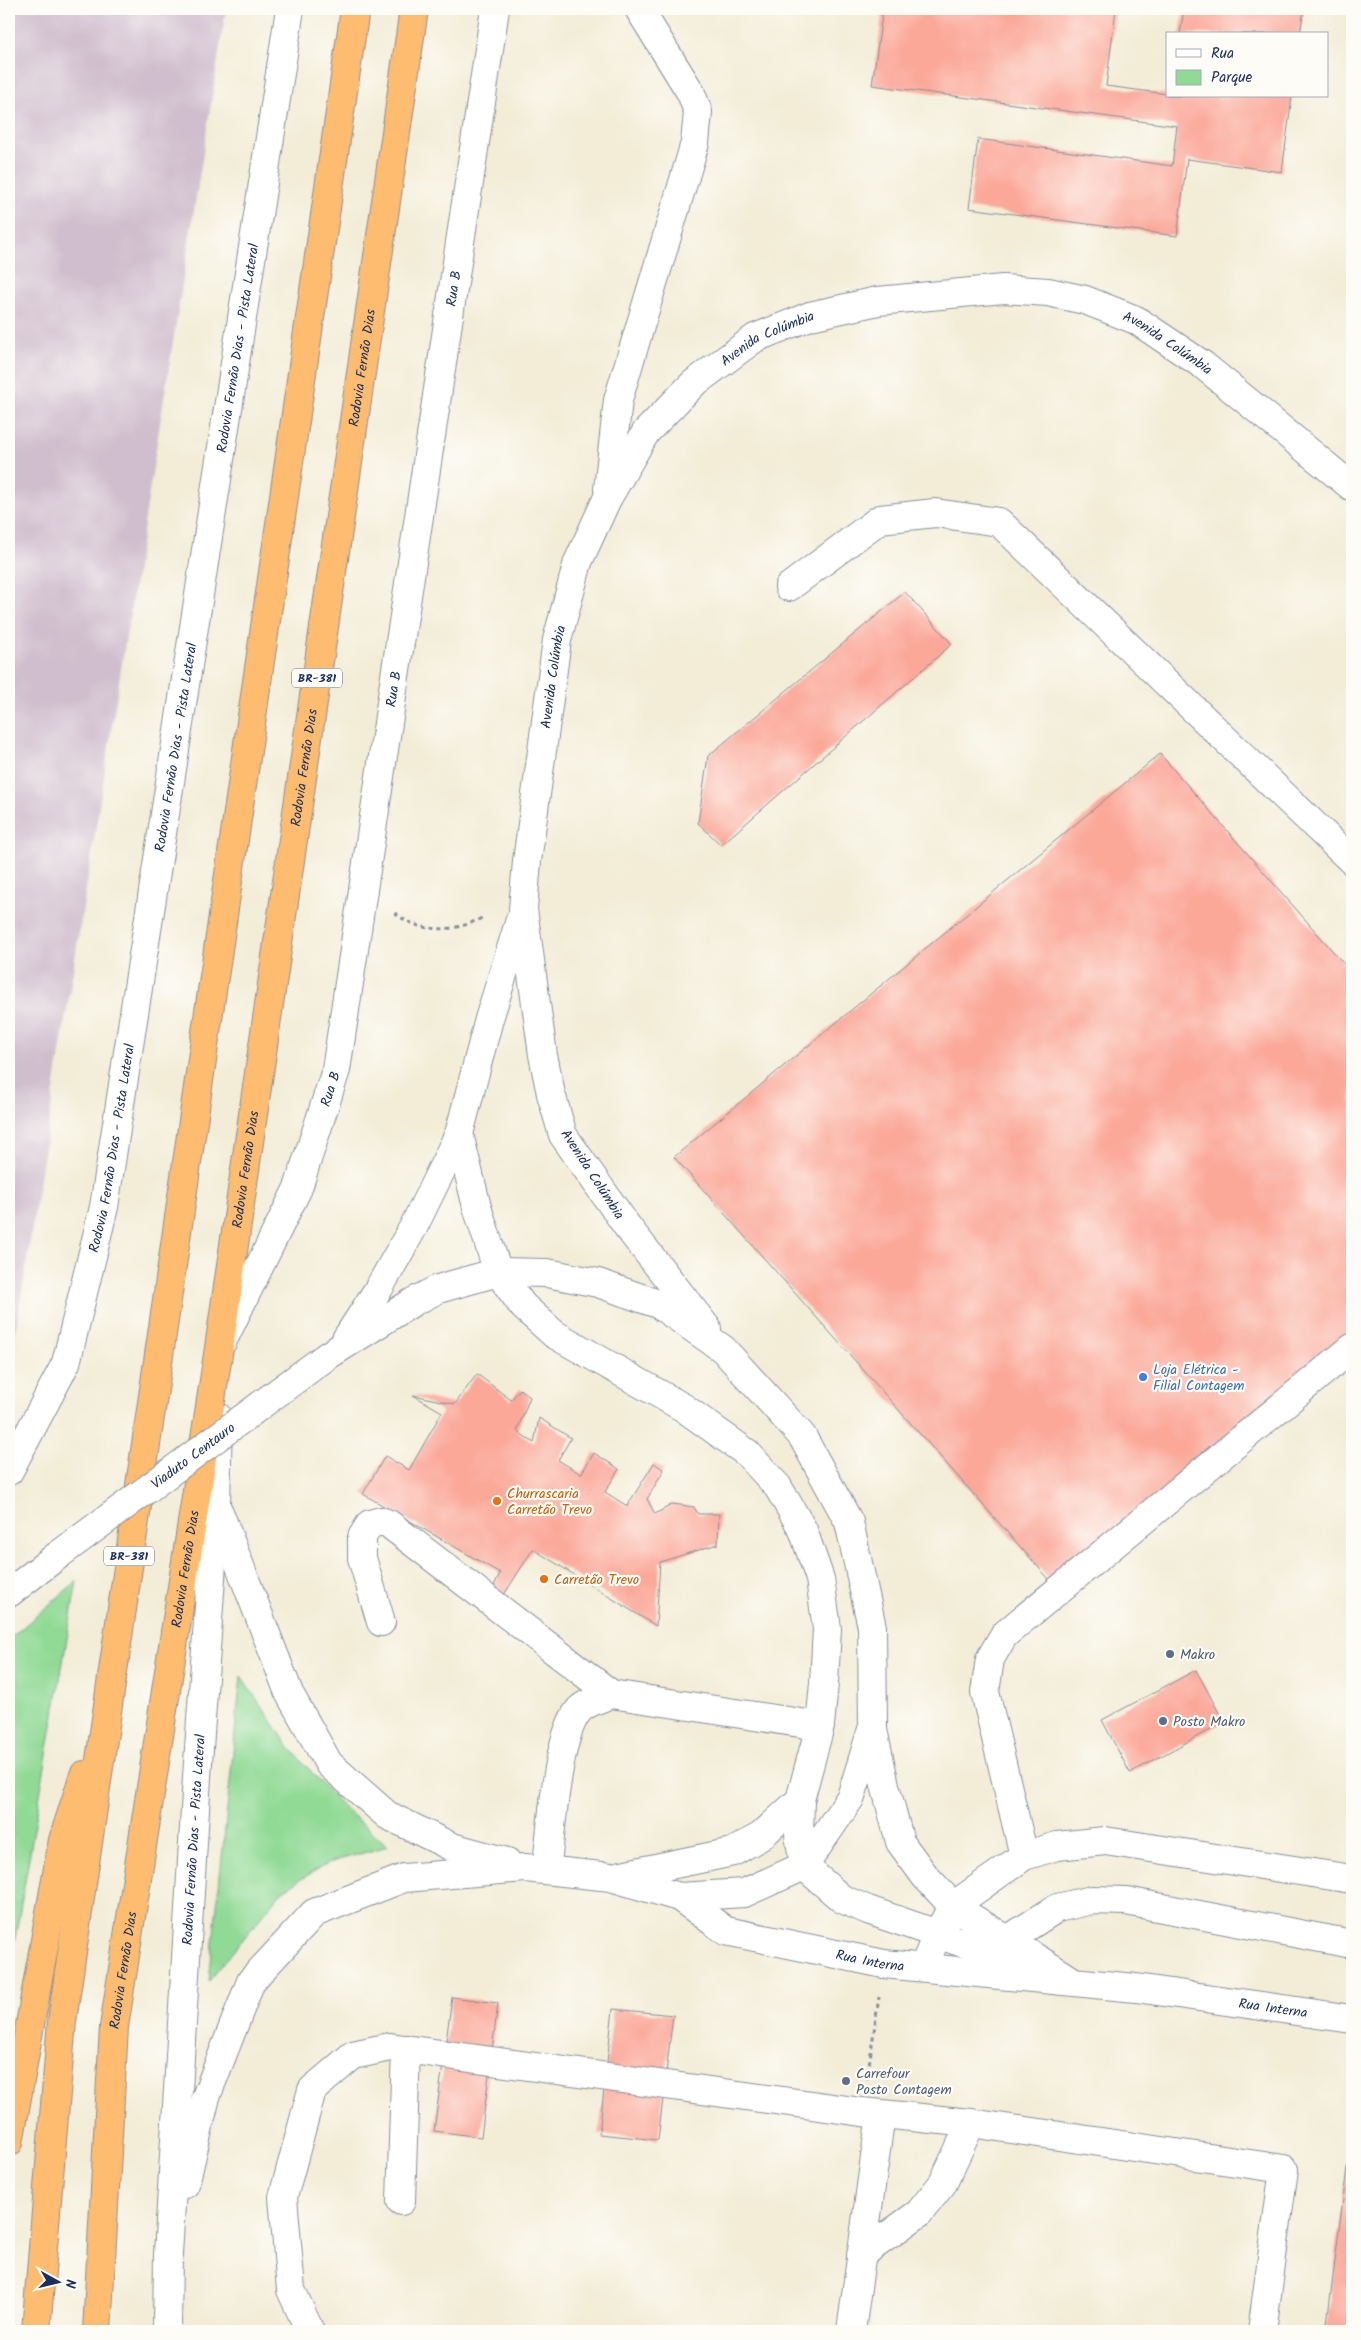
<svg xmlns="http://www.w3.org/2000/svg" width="1361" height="2340" font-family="Kalam,sans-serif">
  <rect width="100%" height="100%" fill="#fdfcf7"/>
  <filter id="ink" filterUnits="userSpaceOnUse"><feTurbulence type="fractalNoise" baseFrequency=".02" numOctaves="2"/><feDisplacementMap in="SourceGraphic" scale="10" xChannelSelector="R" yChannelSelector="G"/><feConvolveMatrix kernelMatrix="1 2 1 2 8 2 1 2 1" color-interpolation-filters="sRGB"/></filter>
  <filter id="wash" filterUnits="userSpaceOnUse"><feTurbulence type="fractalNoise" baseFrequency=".0096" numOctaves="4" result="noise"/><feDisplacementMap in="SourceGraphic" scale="20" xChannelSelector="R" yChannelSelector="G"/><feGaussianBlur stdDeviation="1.12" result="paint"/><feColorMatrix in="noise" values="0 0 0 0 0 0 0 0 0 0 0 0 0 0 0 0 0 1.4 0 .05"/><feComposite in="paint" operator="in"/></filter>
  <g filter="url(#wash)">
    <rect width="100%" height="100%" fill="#f3edd7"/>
    <!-- industrial -->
    <path fill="#d0bdcd" d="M9 9H226L9 1373Z"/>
    <!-- green -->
    <path fill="#91da95" stroke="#56847a" d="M77 1581 9 1974V1639Z
      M241 1676 290 1748 341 1805 388 1846 328 1863 283 1890 209 1981Z"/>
    <g id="blocks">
      <!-- building -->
      <path fill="#fba899" d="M883 9H1116L1106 86 1167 94V96H1292L1282 172 1187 159 1177 236 969 208 978 139 1172 166 1177 126 872 85Z
        M1184 9H1304L1300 34H1180Z
        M905 592 952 644 721 845 698 823 708 756Z
        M1160 754 1352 973V1340L1056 1587 674 1157Z
        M477 1374 511 1400 520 1389 530 1397 517 1431 534 1443 539 1418 571 1438 558 1460 581 1474 594 1453 619 1469 605 1492 627 1506 654 1463 664 1470 647 1499 655 1514 673 1504 694 1507 698 1514H719L718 1544 660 1562 656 1626 533 1549 500 1601 490 1594 500 1573 363 1494 385 1456 409 1470 442 1412 413 1395 455 1404Z
        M1196 1670 1224 1722 1130 1773 1102 1720Z
        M452 1997 498 2003 481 2137 434 2131Z
        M613 2009 673 2015 658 2140 599 2134Z
        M1347 2168 1352 2169V2331H1326Z"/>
    </g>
  </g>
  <g filter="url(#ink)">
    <use href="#blocks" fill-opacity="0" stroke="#878e9a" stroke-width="1"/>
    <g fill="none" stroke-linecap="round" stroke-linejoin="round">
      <defs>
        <g id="minor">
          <path d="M608 489 618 400 695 143 698 112 691 93 639 9"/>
          <path d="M789 587 880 519 935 513 999 522 1352 861"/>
          <path d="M459 1134 477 1207 498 1272 523 1306 554 1334 684 1408 747 1453 778 1487 803 1530 820 1579 827 1629 824 1683 820 1726 800 1800 761 1836 733 1852 617 1876"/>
          <path id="s1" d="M707 1328 629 1229 563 1135 551 1094 543 1055 523 909 527 861 557 640 578 562 607 499 646 432 693 384 755 338 810 316 878 301 1003 289 1048 292 1085 300 1136 320 1203 365 1352 487"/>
          <path d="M346 1339 379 1288 414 1226 459 1134 489 1019 520 920"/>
          <path id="s2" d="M222 1342 298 1188 336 1070 495 9"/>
          <path id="s3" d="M9 1471 66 1363 104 1207 290 9"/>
          <path d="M219 1512 289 1693 329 1764 387 1815 452 1847 507 1862"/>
          <path d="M9 1593 57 1556"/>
          <path d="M381 1622 362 1558V1537L370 1524 381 1521 389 1524 611 1694"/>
          <path d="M873 1730 885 1785 900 1842 925 1876 953 1906 1068 1978"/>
          <path d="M800 1800 799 1834 804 1866 842 1899 868 1910 1012 1960"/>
          <path d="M1024 1856 985 1692 990 1659 1004 1635 1352 1348"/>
          <path d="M546 1870C552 1832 556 1735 580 1709 587 1702 602 1698 611 1694L820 1726"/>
          <path id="s4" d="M679 1897 726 1931 884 1964 1136 1988 1352 2019"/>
          <path d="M924 1967 937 1934 953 1906 1024 1856 1057 1846 1105 1841 1352 1879"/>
          <path d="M981 1973 1007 1940 1057 1908 1092 1900 1126 1901 1352 1944"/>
          <path d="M185 2184 206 2097 251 1981 314 1913 404 1878 525 1868 611 1877 679 1897 744 1893 804 1866 851 1797 873 1726 872 1627 849 1522 802 1436 723 1349 658 1304 598 1283 547 1273 498 1272 438 1289 413 1302 327 1356"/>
          <path d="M401 2201 406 2049"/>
          <path d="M861 2255 919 2213 943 2183 971 2123"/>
          <path id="s5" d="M167 2331 168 2254 197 1777 216 1506 218 1417"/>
          <path d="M310 2331 291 2290 283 2197 312 2090 353 2055 390 2047 862 2112 971 2123 1284 2169 1262 2331"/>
          <path d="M851 2331 881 2114"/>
        </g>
        <g id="highway">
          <path d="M9 2142 63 1840 84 1775"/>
          <path d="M36 2331 62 2021 355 9"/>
          <path id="s6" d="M97 2331 114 2027 219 1348 414 9"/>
        </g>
      </defs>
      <!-- minor casing -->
      <use href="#minor" stroke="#878e9a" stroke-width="30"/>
      <!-- highway casing -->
      <use href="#highway" stroke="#878e9a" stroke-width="30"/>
      <!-- path -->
      <path stroke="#878e9a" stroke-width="3" stroke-dasharray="4 4" stroke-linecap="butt" d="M395 913C420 934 457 933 485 916
        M867 2079 879 1997"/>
      <!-- minor -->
      <use href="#minor" stroke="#fff" stroke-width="28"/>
      <!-- highway -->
      <use href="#highway" stroke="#febc70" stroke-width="28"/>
      <defs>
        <g id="minor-bridge">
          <path id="s7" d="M57 1556 327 1356"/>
        </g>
      </defs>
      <!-- minor-bridge casing -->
      <use href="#minor-bridge" stroke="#878e9a" stroke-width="30" stroke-linecap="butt"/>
      <!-- minor-bridge -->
      <use href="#minor-bridge" stroke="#fff" stroke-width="28"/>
    </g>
  </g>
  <!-- markers -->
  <circle fill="#3f7fe0" stroke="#fdfcf7" stroke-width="2" cx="1143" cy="1377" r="5"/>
  <g fill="#e8710a" stroke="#fdfcf7" stroke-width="2">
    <circle cx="497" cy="1501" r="5"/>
    <circle cx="544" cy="1579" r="5"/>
  </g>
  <g fill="#5c6f8a" stroke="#fdfcf7" stroke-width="2">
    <circle cx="1170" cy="1654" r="5"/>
    <circle cx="1163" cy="1721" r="5"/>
    <circle cx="846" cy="2081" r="5"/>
  </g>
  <g text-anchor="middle" stroke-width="4.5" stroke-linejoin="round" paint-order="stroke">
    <!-- shield labels -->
    <g fill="#fdfcf7" stroke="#5f6c8c" stroke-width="1">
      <rect x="292" y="668.5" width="50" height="19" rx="4"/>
      <rect x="104" y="1546.5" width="50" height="19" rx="4"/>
    </g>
    <g font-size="12" font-weight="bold" fill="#1b2f5e">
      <text x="317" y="682">BR-381</text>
      <text x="129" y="1560">BR-381</text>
    </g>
    <!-- street labels -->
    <g font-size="14" fill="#1b2f5e" stroke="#fdfcf7">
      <text dy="5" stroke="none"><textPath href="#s2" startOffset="1086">Rua B</textPath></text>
      <text dy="5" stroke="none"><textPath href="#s1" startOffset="1125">Avenida Colúmbia</textPath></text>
      <text dy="5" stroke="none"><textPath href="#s1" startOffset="1545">Avenida Colúmbia</textPath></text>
      <text dy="5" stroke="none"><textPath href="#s3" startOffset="1152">Rodovia Fernão Dias - Pista Lateral</textPath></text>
      <text dy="5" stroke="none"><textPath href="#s6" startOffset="1982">Rodovia Fernão Dias</textPath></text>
      <text dy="5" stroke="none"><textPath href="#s1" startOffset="705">Avenida Colúmbia</textPath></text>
      <text dy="5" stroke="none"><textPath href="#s2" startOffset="681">Rua B</textPath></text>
      <text dy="5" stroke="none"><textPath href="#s3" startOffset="748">Rodovia Fernão Dias - Pista Lateral</textPath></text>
      <text dy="5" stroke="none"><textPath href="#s6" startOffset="1578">Rodovia Fernão Dias</textPath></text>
      <text dy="5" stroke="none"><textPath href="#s2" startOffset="276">Rua B</textPath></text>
      <text dy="5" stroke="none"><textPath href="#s3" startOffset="342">Rodovia Fernão Dias - Pista Lateral</textPath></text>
      <text dy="5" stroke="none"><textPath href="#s6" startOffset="1172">Rodovia Fernão Dias</textPath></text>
      <text transform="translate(593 1174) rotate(57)" y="5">Avenida Colúmbia</text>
      <text dy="5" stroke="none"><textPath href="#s7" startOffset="169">Viaduto Centauro</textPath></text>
      <text dy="5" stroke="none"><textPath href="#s6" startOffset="768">Rodovia Fernão Dias</textPath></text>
      <text dy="5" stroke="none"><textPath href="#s5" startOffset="492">Rodovia Fernão Dias - Pista Lateral</textPath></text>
      <text dy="5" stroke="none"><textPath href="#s4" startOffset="205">Rua Interna</textPath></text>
      <text dy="5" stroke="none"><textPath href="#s6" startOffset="362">Rodovia Fernão Dias</textPath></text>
      <text dy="5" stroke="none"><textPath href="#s4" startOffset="611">Rua Interna</textPath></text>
    </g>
    <!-- shop labels -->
    <g font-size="14" fill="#366cbe" stroke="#fdfcf7" text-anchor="start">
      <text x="1153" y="1374">Loja Elétrica -<tspan x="1153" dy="16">Filial Contagem</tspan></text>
    </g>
    <!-- food labels -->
    <g font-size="14" fill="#c56008" stroke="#fdfcf7" text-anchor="start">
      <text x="507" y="1498">Churrascaria<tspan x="507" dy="16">Carretão Trevo</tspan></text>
      <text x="554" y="1584">Carretão Trevo</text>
    </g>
    <!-- service labels -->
    <g font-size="14" fill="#4e5e75" stroke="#fdfcf7" text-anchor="start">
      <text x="1180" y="1659">Makro</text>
      <text x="1173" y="1726">Posto Makro</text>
      <text x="856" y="2078">Carrefour<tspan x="856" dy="16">Posto Contagem</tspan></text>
    </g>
  </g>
  <!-- margin -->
  <rect width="1361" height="2340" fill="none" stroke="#fdfcf7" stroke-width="30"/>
  <!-- legend -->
  <rect x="1166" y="32" width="162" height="65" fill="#fdfcf7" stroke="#a3aaba"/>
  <rect x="1176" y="49" width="25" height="8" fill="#ffffff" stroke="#a3aaba"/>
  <text x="1211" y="58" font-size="15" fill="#1b2f5e">Rua</text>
  <rect x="1176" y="70" width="25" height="15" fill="#91da95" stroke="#a3aaba"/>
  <text x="1211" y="82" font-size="15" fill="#1b2f5e">Parque</text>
  <!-- north arrow -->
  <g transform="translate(58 2282) rotate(98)" stroke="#fdfcf7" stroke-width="4" paint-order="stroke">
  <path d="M0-4L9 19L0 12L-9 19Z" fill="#1b2f5e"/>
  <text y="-8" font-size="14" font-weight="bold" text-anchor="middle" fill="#1b2f5e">N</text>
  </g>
</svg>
